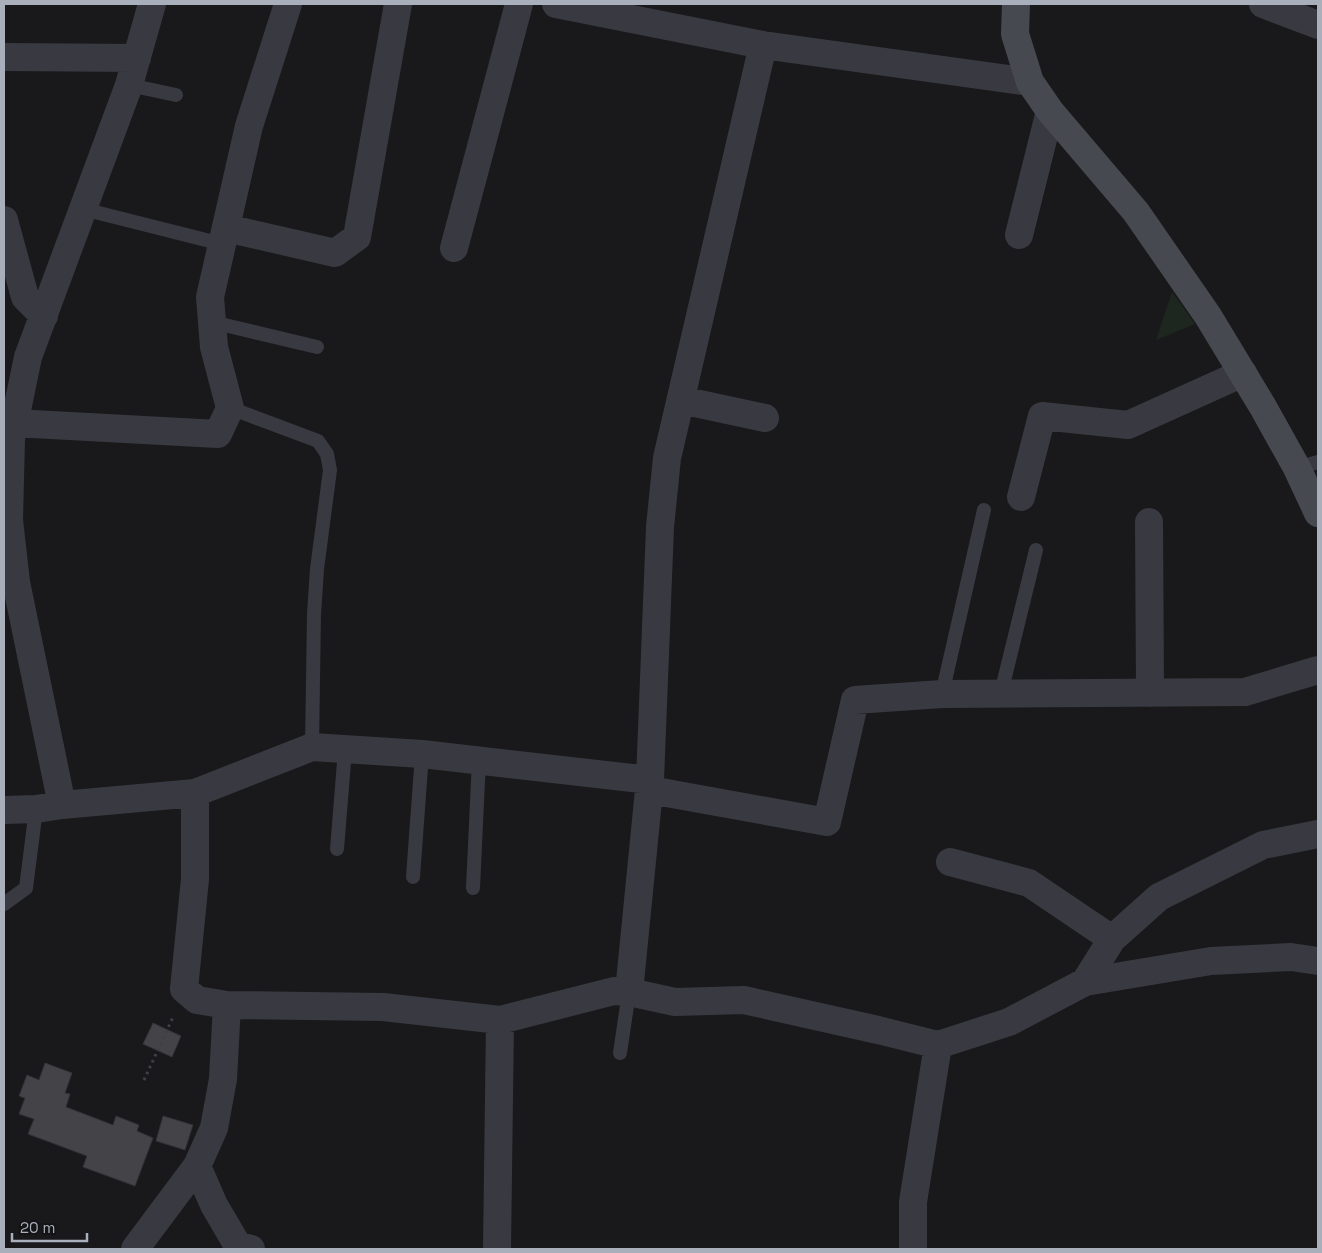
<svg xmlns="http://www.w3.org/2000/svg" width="1322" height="1253" font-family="'Space Grotesk',sans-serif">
  <rect width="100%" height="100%" fill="#19191b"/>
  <!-- green -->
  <path fill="#1e271f" d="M1172 292 1195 324 1156 340Z"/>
  <!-- building -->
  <path fill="#434348" stroke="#333237" d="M153 1023 181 1036 172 1057 143 1044Z
    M45 1063 72 1073 65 1093 70 1094 66 1107 113 1125 116 1116 139 1125 137 1131 153 1138 135 1186 83 1167 87 1156 28 1134 34 1119 19 1114 25 1098 19 1096 27 1075 39 1080Z
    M163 1116 193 1125 185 1150 156 1141Z"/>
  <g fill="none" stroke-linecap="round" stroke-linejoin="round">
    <!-- path -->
    <path stroke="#3f4148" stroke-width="3" stroke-dasharray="2.5 4" stroke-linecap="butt" d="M144 1080 174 1015"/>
    <!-- lane -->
    <path stroke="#393a41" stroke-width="14" d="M129 85 176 95
      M83 209 222 244
      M212 322 317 347
      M230 408 318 441 327 454 330 470 317 569 314 614 312 747
      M1297 468 1318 462
      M1001 693 1036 550
      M942 694 984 510
      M337 849 345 750
      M413 877 422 754
      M473 888 479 759
      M4 904 26 888 36 809
      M620 1053 629 992"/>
    <!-- street -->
    <path stroke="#393a41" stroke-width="28" d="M556 4 763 45 1030 82
      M1263 4 1318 25
      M4 57 137 58
      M4 220 25 297 44 316
      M226 228 335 253 357 237 398 4
      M1019 235 1050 111
      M454 248 519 4
      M681 400 765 418
      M14 423 218 434 230 408 214 347 210 297 249 126 288 4
      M1021 497 1042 416 1128 425 1243 373
      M1149 522 1150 693
      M650 790 827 822 855 700 942 694 1245 692 1318 670
      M195 793V879L184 989 197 1000 227 1005 383 1007 500 1020 614 991 629 992 675 1002 744 1000 878 1030 938 1045 1009 1022 1085 982 1211 961 1291 957 1318 961
      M62 805 16 582 9 520 11 439 28 357 129 85 152 4
      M4 810 36 809 62 805 195 793 312 747 422 754 650 780
      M950 862 1029 883 1112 939
      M1085 982 1112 939 1159 897 1263 845 1318 834
      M629 992 650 780 660 527 667 458 763 45
      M197 1166 214 1205 238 1246 251 1249
      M135 1249 197 1166 214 1128 223 1079 227 1005
      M497 1249 500 1020
      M913 1249V1202L938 1045"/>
    <!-- secondary -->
    <path stroke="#474951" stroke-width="28" d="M1016 4 1015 34 1030 82 1050 111 1136 212 1208 316 1263 407 1297 468 1318 513"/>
  </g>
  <!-- border -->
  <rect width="1322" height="1253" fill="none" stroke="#aaafbc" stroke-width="10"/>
  <!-- scale -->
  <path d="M12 1233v8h75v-8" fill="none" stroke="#aaafbc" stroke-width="2.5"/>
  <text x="20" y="1233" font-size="15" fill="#aaafbc" stroke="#141416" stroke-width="4" paint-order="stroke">20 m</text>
</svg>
